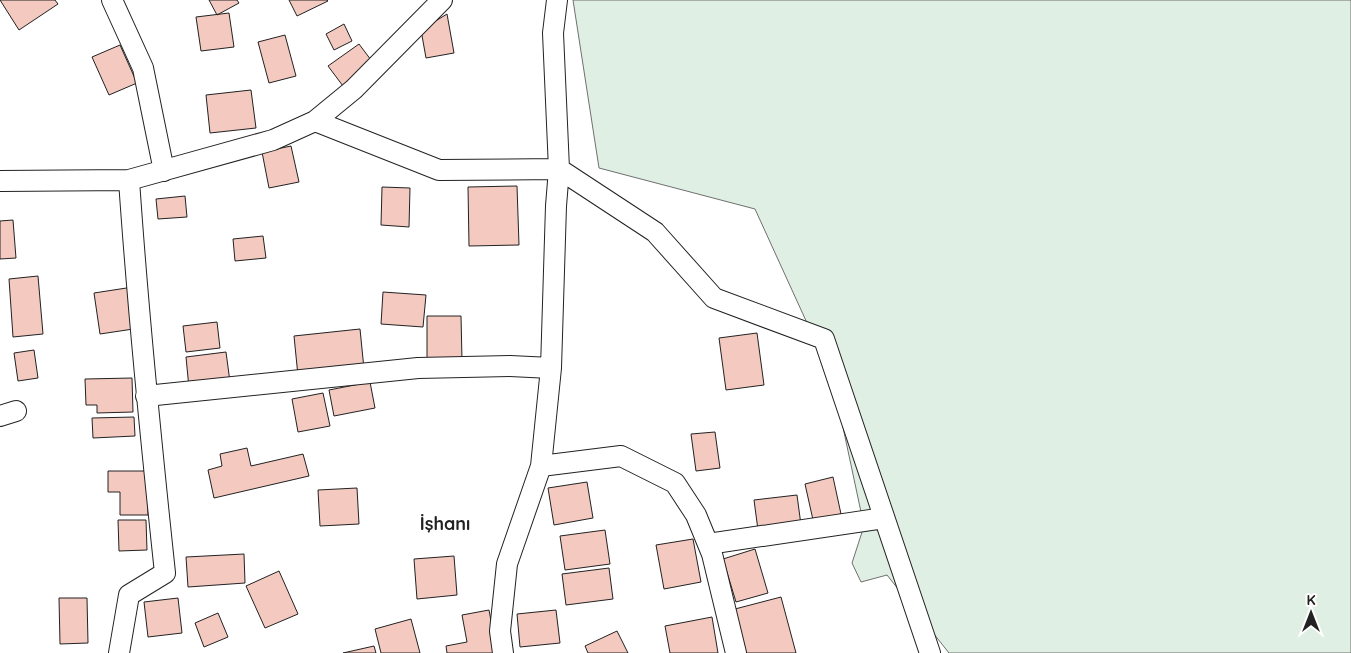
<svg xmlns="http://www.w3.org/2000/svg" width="1351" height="653" font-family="Quicksand,sans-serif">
  <rect width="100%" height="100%" fill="#fff"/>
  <!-- green -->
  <path fill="#e0efe3" stroke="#6f6f6f" d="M573 0H1351V653H949L887 575 861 582 852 563 864 526 841 418 823 358 755 209 599 168Z"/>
  <!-- building -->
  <path fill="#f3c9c0" stroke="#222" d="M0 0H55L58 4 19 30Z
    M209 0H237L239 3 217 15Z
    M289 0H327L328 1 297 16Z
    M229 13 234 47 201 51 196 17Z
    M447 14 454 53 426 58 421 30Z
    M344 24 352 41 334 50 326 34Z
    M285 35 296 76 269 83 258 42Z
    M359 44 374 64 343 86 328 66Z
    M120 45 137 83 109 95 92 57Z
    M251 90 256 128 210 133 206 95Z
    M291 146 299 182 269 188 262 152Z
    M517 186 519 245 469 246 468 187Z
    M382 187 410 188 409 227 381 225Z
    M185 196 187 217 158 219 156 199Z
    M13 220 16 258 0 259V221Z
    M263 236 266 258 235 261 233 239Z
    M38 276 43 334 13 337 9 279Z
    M133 287 140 328 100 334 94 293Z
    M383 292 426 295 423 327 381 324Z
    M427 316H461L462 360 427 361Z
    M217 322 220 348 186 352 183 326Z
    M360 329 364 369 298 376 294 336Z
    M757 333 764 385 726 390 719 338Z
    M34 350 38 378 18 381 14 353Z
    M226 352 230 382 189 388 186 357Z
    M132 378 133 412 97 413V405H86L85 379Z
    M370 382 375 408 334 416 329 390Z
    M323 393 330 426 298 432 292 399Z
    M134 417 135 436 93 438 92 418Z
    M715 432 720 468 696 471 691 434Z
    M247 448 251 466 303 454 309 476 214 498 208 470 222 466 220 454Z
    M108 471H148V515H120V492H108Z
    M833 477 841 514 813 520 805 484Z
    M587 482 593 518 554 525 548 488Z
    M357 488 359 524 320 526 318 490Z
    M797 495 801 525 758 530 754 500Z
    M118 520H146L147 550 119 551Z
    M605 530 610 564 565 570 560 536Z
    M693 539 701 582 664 589 656 545Z
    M755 549 768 593 736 602 723 559Z
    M244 554 245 583 188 587 186 557Z
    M454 556 457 595 417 599 414 559Z
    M609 568 613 599 566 605 562 574Z
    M279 571 298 614 265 628 246 586Z
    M781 597 796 653H746L735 609Z
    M59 598H87L88 643 60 644Z
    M178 598 182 633 148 637 144 602Z
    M489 610 497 653H447L446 646 467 642 462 615Z
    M556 610 560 643 520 647 517 614Z
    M218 613 228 637 204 647 195 623Z
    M712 617 718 653H670L665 626Z
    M411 619 420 653H381L375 629Z
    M617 631 628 653H588L585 646Z
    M374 646 376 653H343Z"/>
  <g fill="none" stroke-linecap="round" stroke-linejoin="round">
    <defs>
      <path id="minor" d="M112 0 143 68 164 171
        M315 121 439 170 559 169 655 232 714 298 824 339 930 653
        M0 181 129 180 273 140 315 121 354 89 442 0
        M146 396 418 368 510 366 551 368
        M0 416 16 411
        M541 466 621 456 675 483 696 515 712 554 736 653
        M708 544 884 518
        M119 653 129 595 165 573C151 442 138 312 129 180
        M503 653 500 631 507 564 541 466 551 368 556 206 559 169 553 33 557 0"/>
    </defs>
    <!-- minor casing -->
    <use href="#minor" stroke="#222" stroke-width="22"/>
    <!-- minor -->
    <use href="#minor" stroke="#fff" stroke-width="20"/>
  </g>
  <g text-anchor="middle" stroke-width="4" stroke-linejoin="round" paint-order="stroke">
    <!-- quarter labels -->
    <g font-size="18" font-weight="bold" fill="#222" stroke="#fff">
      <text x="445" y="530">İşhanı</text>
    </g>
  </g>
  <!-- north arrow -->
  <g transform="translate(1311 613)" stroke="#ffffff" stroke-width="4" paint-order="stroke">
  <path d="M0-4L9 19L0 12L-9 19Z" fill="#222222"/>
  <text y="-8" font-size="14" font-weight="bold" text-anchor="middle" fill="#222222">K</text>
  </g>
</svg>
